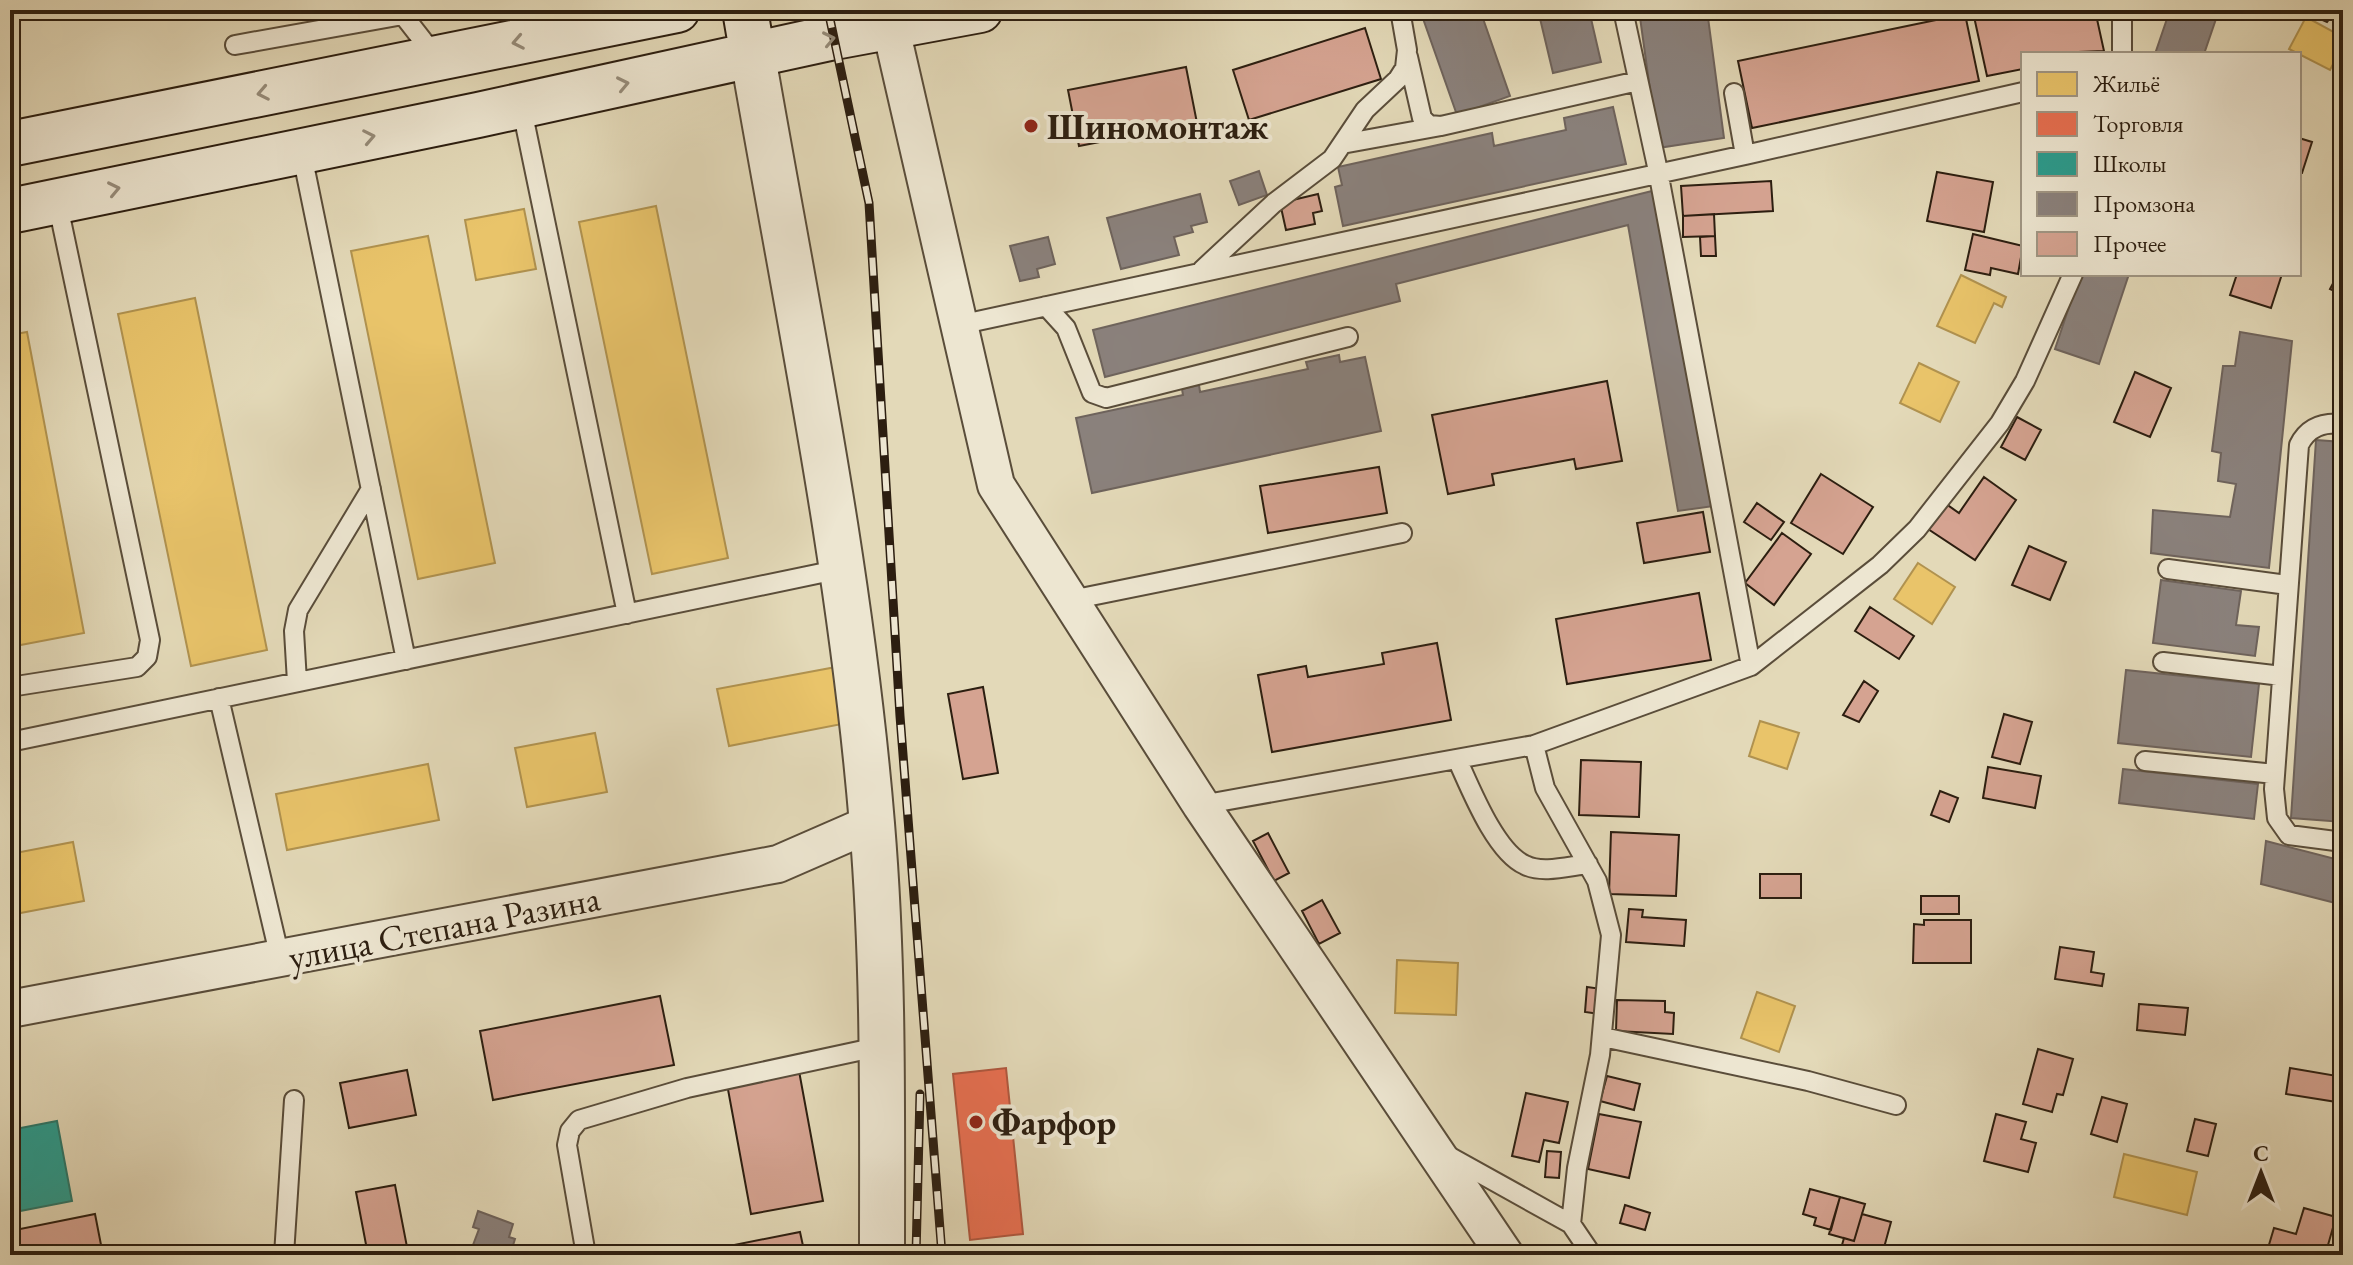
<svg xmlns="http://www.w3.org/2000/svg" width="2353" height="1265" font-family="'EB Garamond',serif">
  <rect width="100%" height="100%" fill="#e3d9b8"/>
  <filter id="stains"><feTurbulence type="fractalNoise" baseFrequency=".0025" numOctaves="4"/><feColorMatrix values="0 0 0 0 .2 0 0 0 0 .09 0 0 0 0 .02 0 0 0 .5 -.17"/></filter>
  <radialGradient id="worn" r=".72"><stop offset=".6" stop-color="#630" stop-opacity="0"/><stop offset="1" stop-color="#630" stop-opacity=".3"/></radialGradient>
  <!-- homes -->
  <path fill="#e9c46a" stroke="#b0924f" stroke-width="2" d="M2306 17 2343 37V45L2330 70 2289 49Z
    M656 206 728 558 652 574 579 222Z
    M524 209 536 269 476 280 465 220Z
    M428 236 495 563 418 579 351 251Z
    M1961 275 2006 297 2002 307 1994 303 1975 343 1937 326Z
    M195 298 267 650 191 666 118 314Z
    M27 332 84 633 10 647V335Z
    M1919 363 1959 382 1940 422 1900 403Z
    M1918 563 1955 587 1932 624 1894 599Z
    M836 667 847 723 729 746 717 689Z
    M1760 721 1799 733 1787 769 1749 756Z
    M595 733 607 792 527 807 515 748Z
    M428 764 439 820 287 850 276 794Z
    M73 842 84 901 10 915V854Z
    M1397 960 1458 963 1456 1015 1395 1013Z
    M1757 992 1795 1006 1779 1052 1741 1038Z
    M2124 1154 2197 1172 2187 1215 2114 1197Z"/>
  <!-- shops -->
  <path fill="#e76f51" stroke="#af573e" stroke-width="2" d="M1006 1068 1023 1234 970 1240 953 1074Z"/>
  <!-- schools -->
  <path fill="#2a9d8f" stroke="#2b7769" stroke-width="2" d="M57 1121 72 1201 10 1213V1130Z"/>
  <!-- industry -->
  <path fill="#8a817c" stroke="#6e635c" stroke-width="2" d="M1420 10H1480L1510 96 1457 115Z
    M1538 10H1589L1601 62 1553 73Z
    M1639 10H1707L1724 138 1658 148Z
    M2170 10 2180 13 2219 10 2204 54H2155Z
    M1613 107 1626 164 1343 226 1335 187 1342 185 1338 167 1492 133 1494 146 1566 130 1564 118Z
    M1259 171 1267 195 1239 205 1230 181Z
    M1656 190 1714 506 1678 511 1628 225 1396 284 1400 301 1105 377 1093 330Z
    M1200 194 1207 222 1191 226 1193 232 1174 237 1179 255 1121 269 1107 218Z
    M1048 237 1055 264 1037 269 1039 277 1020 281 1010 246Z
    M2080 274H2129L2099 364 2055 349Z
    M2240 332 2292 341 2269 568 2151 553 2153 510 2230 517 2236 484 2218 481 2221 453 2212 451 2223 366H2235Z
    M1339 355 1340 362 1365 357 1381 431 1092 493 1076 418 1183 395 1182 389 1199 385 1200 392 1308 369 1306 362Z
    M2316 440 2343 442V822L2291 818Z
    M2161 580 2241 591 2236 625 2259 627 2255 656 2153 643Z
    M2126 670 2259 684 2251 757 2118 743Z
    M2123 769 2258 784 2254 819 2119 803Z
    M2266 841 2343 861V905L2261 884Z
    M478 1211 513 1224 509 1237 515 1239 510 1255 473 1245 479 1229 473 1227Z"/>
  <!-- building -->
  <path fill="#d5a391" stroke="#2c1e10" stroke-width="2" d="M1982 10H2095L2104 51 2023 54V69L1987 76 1973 12Z
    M2300 10H2336L2327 22Z
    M1965 14 1979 81 1752 128 1738 61Z
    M1365 28 1381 79 1249 120 1233 70Z
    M1186 67 1197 123 1079 146 1068 90Z
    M2299 138 2312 142 2302 173H2299Z
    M1937 172 1993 182 1984 232 1927 221Z
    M1771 181 1773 211 1683 216 1681 186Z
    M1318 194 1322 211 1313 213 1315 224 1286 230 1280 203Z
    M1714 214 1715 236 1683 237V216Z
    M1973 234 2023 246 2018 274 1991 268 1990 275 1965 270Z
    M1715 236 1716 256H1701L1700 237Z
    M2339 272 2343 274V295L2330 289Z
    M2237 274H2282L2271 308 2230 295Z
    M2135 372 2171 388 2150 437 2114 422Z
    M1607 381 1622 461 1576 469 1574 459 1492 474 1494 485 1448 494 1432 415Z
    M2017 417 2041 430 2025 460 2001 447Z
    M1379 467 1387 513 1268 533 1260 486Z
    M1821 474 1873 507 1843 554 1791 523Z
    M1984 477 2016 500 1975 560 1928 529 1946 504 1959 513Z
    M1757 503 1784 522 1771 540 1744 522Z
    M1703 512 1710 552 1644 563 1637 523Z
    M1782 533 1811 554 1774 605 1745 583Z
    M2029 546 2066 562 2050 600 2012 585Z
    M1699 593 1711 660 1567 684 1556 619Z
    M1870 607 1914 636 1899 659 1855 631Z
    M1437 643 1451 720 1272 752 1258 675 1306 666 1308 677 1384 664 1382 653Z
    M1864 681 1878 691 1859 722 1843 715Z
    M983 687 998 773 963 779 948 694Z
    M2004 714 2032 722 2020 764 1992 757Z
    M1581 760 1641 762 1639 817 1579 815Z
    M1988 767 2041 776 2035 808 1983 798Z
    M1940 791 1958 798 1949 822 1931 815Z
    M1611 832 1679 835 1676 896 1609 894Z
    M1268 833 1289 873 1274 881 1253 841Z
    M1760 874H1801V898H1760Z
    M1921 896H1959V914H1921Z
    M1322 900 1340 933 1319 944 1302 911Z
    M1629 909 1643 910 1642 917 1686 920 1684 946 1626 942Z
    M1924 920H1971V963H1913L1914 924 1924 925Z
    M2060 947 2094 952 2091 972 2104 974 2102 986 2055 979Z
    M1587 987 1602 989 1600 1014 1585 1012Z
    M660 996 674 1065 493 1100 480 1031Z
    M1617 1000 1665 1001V1012L1674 1013 1673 1034 1616 1031Z
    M2139 1004 2188 1008 2185 1035 2137 1030Z
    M2038 1049 2073 1059 2063 1095 2057 1094 2052 1112 2023 1104Z
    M2290 1068 2343 1077V1103L2286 1094Z
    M407 1070 416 1115 349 1128 340 1083Z
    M799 1071 823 1201 751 1214 727 1084Z
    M1607 1076 1640 1084 1634 1110 1600 1101Z
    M1526 1093 1568 1102 1559 1143 1544 1140 1539 1162 1512 1156Z
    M2102 1097 2127 1104 2117 1142 2091 1134Z
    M1599 1114 1641 1122 1629 1178 1588 1169Z
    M1996 1114 2026 1122 2021 1139 2036 1143 2028 1172 1984 1161Z
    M2195 1119 2216 1124 2208 1156 2187 1151Z
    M1547 1151 1561 1152 1559 1178 1545 1177Z
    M395 1185 408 1252 368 1255 356 1192Z
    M1810 1189 1840 1197 1831 1230 1814 1225 1816 1218 1803 1214Z
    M1840 1197 1865 1204 1854 1241 1829 1234Z
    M1625 1205 1650 1213 1645 1230 1620 1223Z
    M2304 1208 2336 1217 2326 1252 2314 1248 2313 1255H2290L2268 1248 2274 1228 2296 1234Z
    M95 1214 103 1255H10V1231Z
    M1862 1214 1891 1222 1882 1255 1840 1252 1844 1238 1854 1241Z
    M800 1232 805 1255H730L729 1246Z
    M455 1249 456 1255H419V1254Z"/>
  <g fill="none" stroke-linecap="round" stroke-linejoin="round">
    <defs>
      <path id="service" d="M405 10 403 15 435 56
        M1623 10 1658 171 1751 666
        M235 45 403 15
        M2122 54V10
        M1408 57 1422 118 1429 125 1441 126 1638 81
        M1734 93 1745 155 2023 92
        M521 105 627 614
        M1342 144 1441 126
        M301 150 406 660
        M1202 270 1274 203 1332 159 1365 110 1398 79 1405 68 1407 50 1400 10
        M1046 306 1066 328 1092 393 1106 398 1348 337
        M959 325 1745 155
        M2343 424C2323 422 2308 427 2299 445L2274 789 2277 818 2289 835 2343 842
        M2168 569 2288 585
        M1071 600 1402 533
        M2163 662 2282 676
        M297 682 294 631 298 610 371 489
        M10 687 137 667 147 657 150 640 57 201
        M219 698 280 958
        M10 742 841 569
        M1534 745 1545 788 1597 881 1611 935 1600 1055 1577 1168 1571 1224
        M1457 759C1470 787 1495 852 1525 865 1542 874 1569 866 1588 864
        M2145 761 2275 774
        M1201 805 1534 745 1751 666 1880 565 1917 529 2000 423 2025 381 2073 274
        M1603 1037 1808 1081 1896 1105
        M1447 1155 1571 1224 1592 1255
        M284 1255 294 1100
        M586 1255 567 1145 570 1131 579 1120 687 1088 882 1046"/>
      <path id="minor" d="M891 29 996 485 1201 805 1505 1255
        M10 1009 778 864 872 823"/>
      <path id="tertiary" d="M753 57C797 311 851 567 872 824 884 967 882 1112 882 1255"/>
      <path id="secondary" d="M745 10 753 57
        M10 144 677 10
        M10 211 478 115 834 37 980 10"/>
    </defs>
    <!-- service casing -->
    <use href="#service" stroke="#5a4d3a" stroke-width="22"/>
    <!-- minor casing -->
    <use href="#minor" stroke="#5a4d3a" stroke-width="40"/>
    <!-- tertiary casing -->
    <use href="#tertiary" stroke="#5a4d3a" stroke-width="48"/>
    <!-- secondary casing -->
    <use href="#secondary" stroke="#2c1e10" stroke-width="48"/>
    <!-- service -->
    <use href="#service" stroke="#ede6d1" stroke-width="18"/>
    <!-- minor -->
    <use href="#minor" stroke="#ede6d1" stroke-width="36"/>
    <!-- tertiary -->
    <use href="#tertiary" stroke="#ede6d1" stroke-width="44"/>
    <!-- secondary -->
    <use href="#secondary" stroke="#ede6d1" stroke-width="44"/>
    <defs>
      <path id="rail" d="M828 10 869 203 900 716 942 1255
        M916 1255 920 1094"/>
    </defs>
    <!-- rail casing -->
    <use href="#rail" stroke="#2c1e10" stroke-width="9"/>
    <!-- rail -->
    <use href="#rail" stroke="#ede6d1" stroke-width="6" stroke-dasharray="18" stroke-linecap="butt"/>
  </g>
  <!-- one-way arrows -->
  <defs><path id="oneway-chevron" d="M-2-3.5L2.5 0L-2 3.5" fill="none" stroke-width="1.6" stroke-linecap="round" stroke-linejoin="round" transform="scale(2)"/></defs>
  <g stroke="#968c7a">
    <use href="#oneway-chevron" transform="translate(829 39) rotate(-12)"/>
    <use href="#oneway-chevron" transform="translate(518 42) rotate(169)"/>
    <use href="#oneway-chevron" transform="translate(623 84) rotate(-12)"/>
    <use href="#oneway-chevron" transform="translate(263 93) rotate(169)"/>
    <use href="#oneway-chevron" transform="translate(369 137) rotate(-11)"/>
    <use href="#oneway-chevron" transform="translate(114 189) rotate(-12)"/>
  </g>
  <!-- markers -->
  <g fill="#8f2418" stroke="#ede6d1" stroke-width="3">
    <circle cx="1031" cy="126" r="8"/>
    <circle cx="976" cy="1122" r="8"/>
  </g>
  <g text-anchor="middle" stroke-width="8" stroke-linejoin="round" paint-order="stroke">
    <!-- poi labels -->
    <g font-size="36" font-weight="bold" fill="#2c1e10" stroke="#ede6d1" text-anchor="start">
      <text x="1047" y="139">Шиномонтаж</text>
      <text x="992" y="1135">Фарфор</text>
    </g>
    <!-- street labels -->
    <g font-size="36" fill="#2c1e10" stroke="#ede6d1">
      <text transform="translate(444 927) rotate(-11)" y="13">улица Степана Разина</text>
    </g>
  </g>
  <!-- margin -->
  <rect width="2353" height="1265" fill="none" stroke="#e3d9b8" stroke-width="40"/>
  <rect x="12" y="12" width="2329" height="1241" fill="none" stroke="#2c1e10" stroke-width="4"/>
  <rect x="20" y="20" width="2313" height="1225" fill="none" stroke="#2c1e10" stroke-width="2"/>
  <!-- legend -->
  <rect x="2021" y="52" width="280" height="224" fill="#ede6d1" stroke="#a09684" stroke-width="2"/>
  <rect x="2037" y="72" width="40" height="24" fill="#e9c46a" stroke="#a09684" stroke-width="2"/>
  <text x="2093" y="92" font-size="24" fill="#2c1e10">Жильё</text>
  <rect x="2037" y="112" width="40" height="24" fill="#e76f51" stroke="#a09684" stroke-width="2"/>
  <text x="2093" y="132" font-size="24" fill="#2c1e10">Торговля</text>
  <rect x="2037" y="152" width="40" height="24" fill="#2a9d8f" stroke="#a09684" stroke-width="2"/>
  <text x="2093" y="172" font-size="24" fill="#2c1e10">Школы</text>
  <rect x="2037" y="192" width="40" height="24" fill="#8a817c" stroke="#a09684" stroke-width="2"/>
  <text x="2093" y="212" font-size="24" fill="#2c1e10">Промзона</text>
  <rect x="2037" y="232" width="40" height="24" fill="#d5a391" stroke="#a09684" stroke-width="2"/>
  <text x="2093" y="252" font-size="24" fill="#2c1e10">Прочее</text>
  <!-- north arrow -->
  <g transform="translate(2261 1173)" stroke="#ede6d1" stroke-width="6" paint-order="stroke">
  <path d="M0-6L14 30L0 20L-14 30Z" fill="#2c1e10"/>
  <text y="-12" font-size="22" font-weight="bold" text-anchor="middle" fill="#2c1e10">С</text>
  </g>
  <rect width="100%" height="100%" filter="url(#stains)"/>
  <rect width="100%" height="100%" fill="url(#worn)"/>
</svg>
